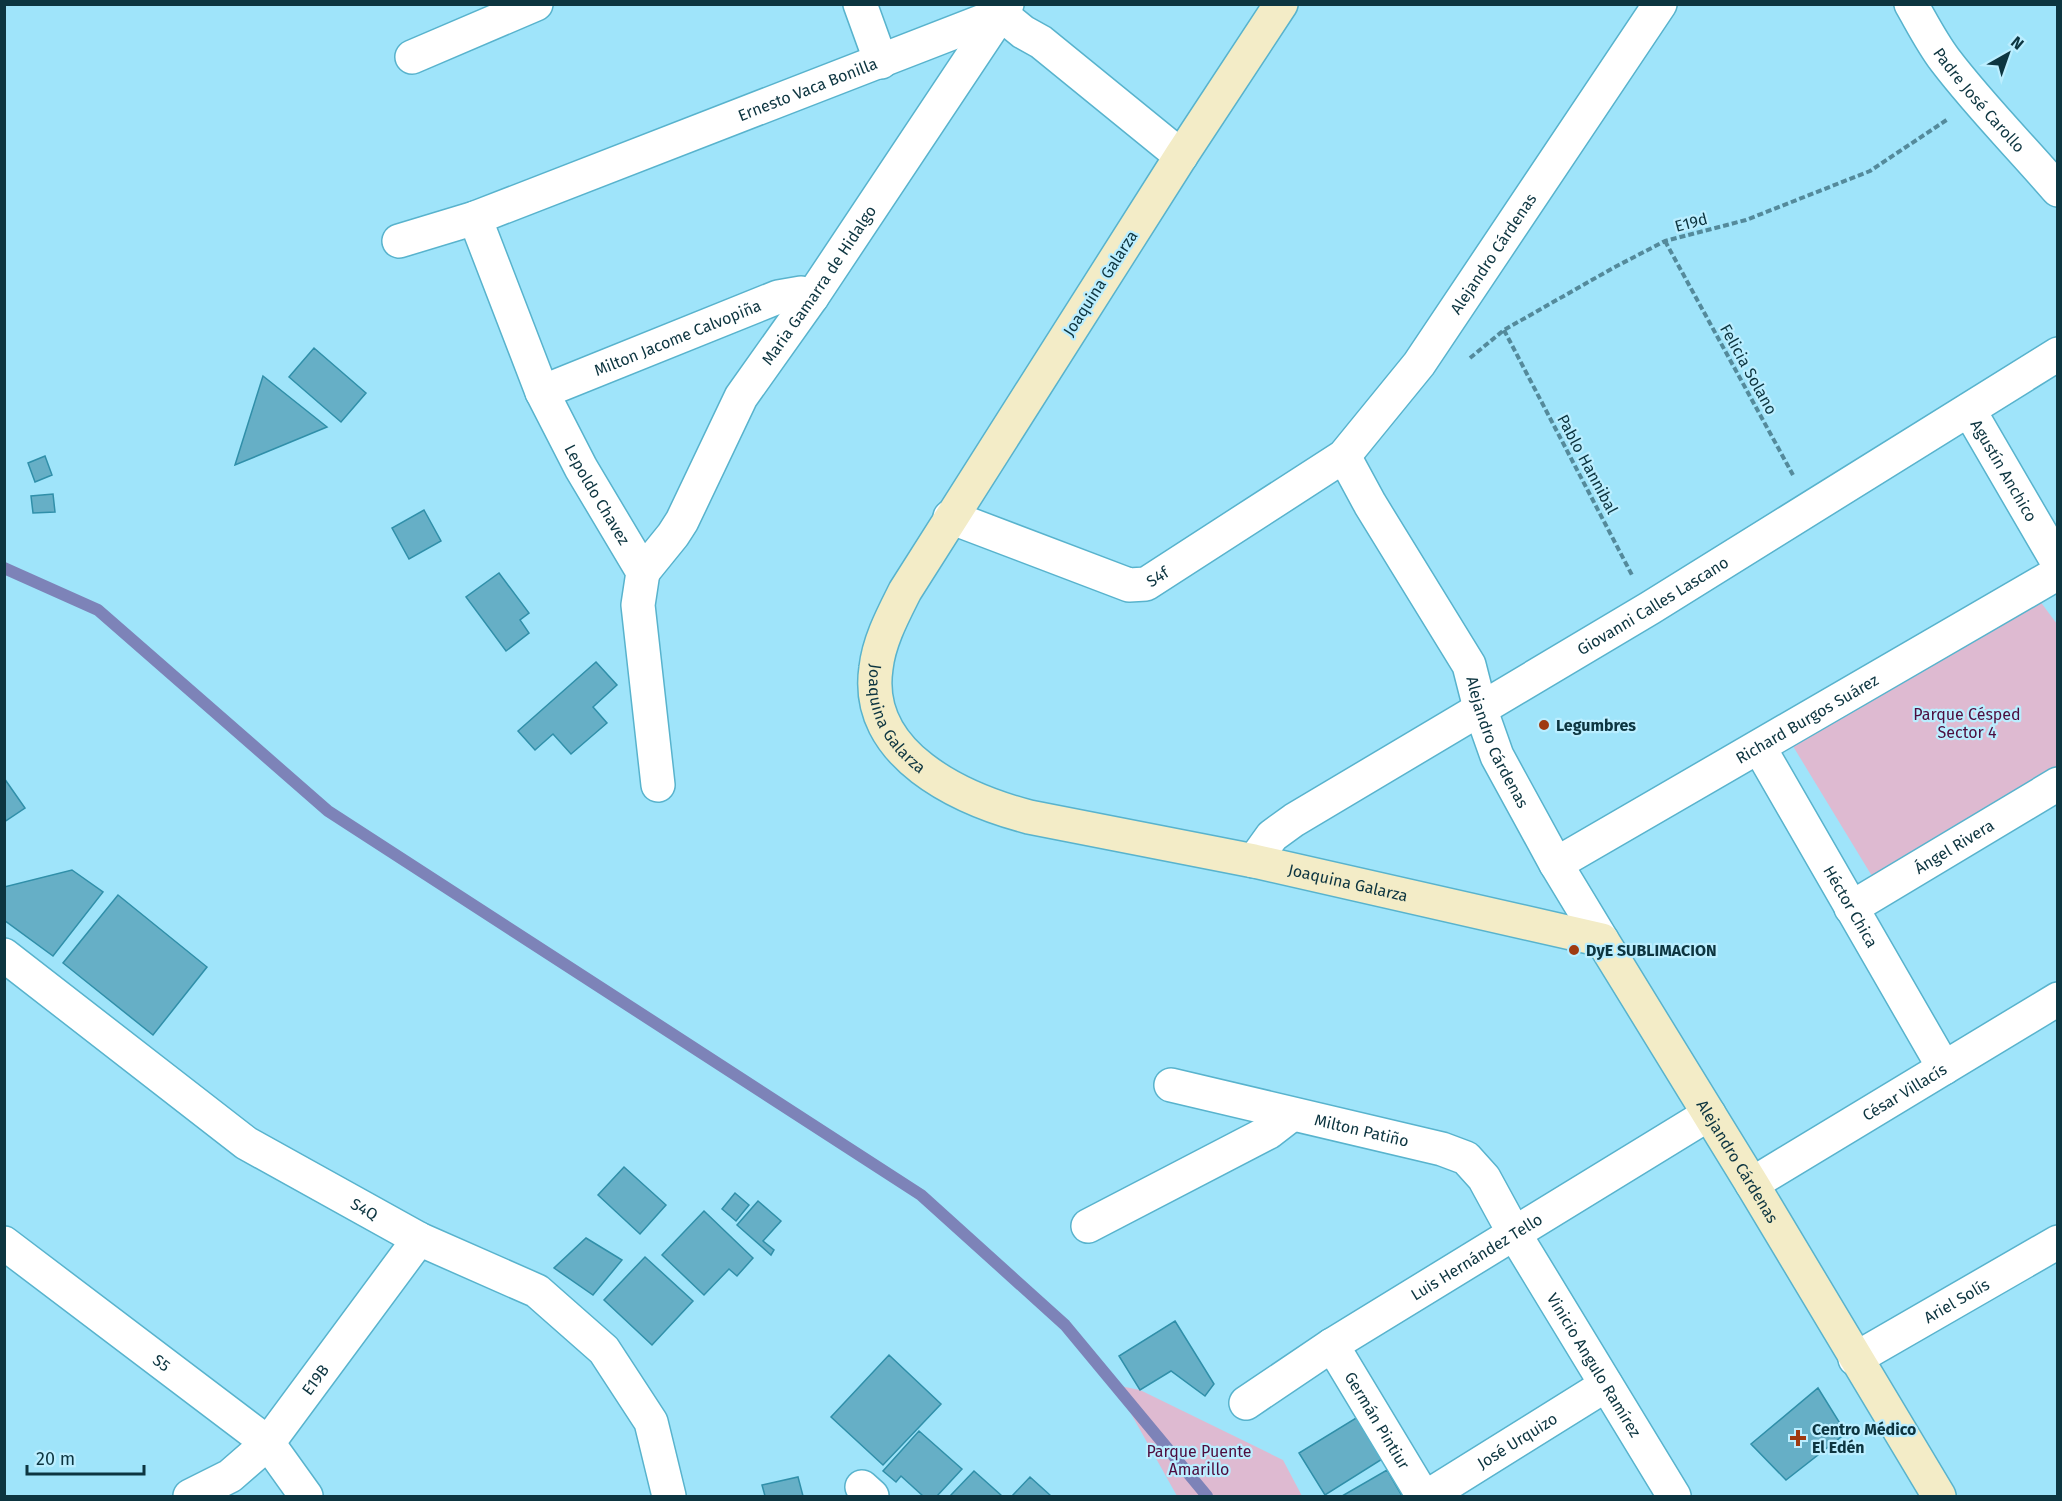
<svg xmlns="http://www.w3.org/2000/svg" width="2062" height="1501" font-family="'Fira Sans',sans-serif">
  <rect width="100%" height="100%" fill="#9fe4fa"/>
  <!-- green -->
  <path fill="#debad1" d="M2025 581 2057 624V772L1875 881 1785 733Z
    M1115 1385 1140 1390 1283 1460 1302 1496H1177Z"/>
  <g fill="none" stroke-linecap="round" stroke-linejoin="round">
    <!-- stream -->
    <path stroke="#7d83b8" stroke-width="12" d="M4 568 98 610 328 811 921 1195 1065 1325 1207 1496"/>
  </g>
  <!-- building -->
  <path fill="#66afc6" stroke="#308fa9" stroke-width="1.5" d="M314 348 366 393 341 422 289 377Z
    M263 376 327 427 235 465Z
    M45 456 52 475 35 482 28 463Z
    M53 494 55 512 33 513 31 496Z
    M424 510 441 541 409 559 392 528Z
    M499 573 529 613 520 620 529 633 506 651 466 597Z
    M596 662 617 685 593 707 607 723 571 754 553 734 535 750 518 731Z
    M4 778 25 808 4 822Z
    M72 870 103 892 53 956 4 920V887Z
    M118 895 207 967 153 1035 63 963Z
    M624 1167 666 1205 640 1234 598 1195Z
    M735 1193 749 1205 736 1221 722 1209Z
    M758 1201 781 1221 763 1241 774 1250 771 1255 737 1225Z
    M704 1211 753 1258 737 1276 729 1269 704 1295 662 1255Z
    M586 1238 622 1260 593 1295 554 1268Z
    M645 1257 693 1301 652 1345 604 1300Z
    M1175 1321 1214 1384 1205 1396 1171 1371 1140 1390 1119 1356Z
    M889 1355 941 1404 883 1465 831 1417Z
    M1818 1388 1846 1433 1786 1480 1751 1444Z
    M1361 1415 1387 1456 1325 1495 1299 1453Z
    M919 1431 962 1469 937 1496H923L901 1476 896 1482 883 1471Z
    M1387 1470 1402 1496H1342Z
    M974 1471 1002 1496H950Z
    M798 1477 803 1496H765L762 1485Z
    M1030 1477 1051 1496H1012Z"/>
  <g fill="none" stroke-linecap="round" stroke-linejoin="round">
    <defs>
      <g id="street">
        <path d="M860 4 881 62"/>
        <path id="s1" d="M1911 4C1922 23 1932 43 1945 60 1980 106 2021 147 2058 190"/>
        <path d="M1001 14 1023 32 1041 42 1181 156"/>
        <path d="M412 57 536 4"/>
        <path id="s2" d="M475 218 542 392 581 468 643 572 638 605 658 785"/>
        <path id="s3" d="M399 241 475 218 1001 14"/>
        <path id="s4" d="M542 392 778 297 801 293 812 297"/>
        <path id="s5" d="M1969 410 2058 563"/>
        <path id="s6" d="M1344 456 1370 504 1469 665 1480 708 1497 756 1556 864 1602 940"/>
        <path id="s7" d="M950 517 1129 585 1146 584 1344 456 1419 364 1660 4"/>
        <path id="s8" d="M643 572 673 535 682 521 741 397 812 297 1007 4"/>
        <path id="s9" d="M1759 747 1944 1068"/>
        <path id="s10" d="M1254 861 1272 836 1294 820 1650 608 2058 354"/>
        <path id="s11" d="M1556 864 2058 573"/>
        <path id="s12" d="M1851 908 2058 784"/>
        <path id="s13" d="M4 955 246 1143 419 1239 537 1291 604 1350 651 1422 669 1496"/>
        <path id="s14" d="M1171 1085 1442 1149 1466 1158 1484 1178 1514 1233 1674 1496"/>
        <path id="s15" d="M1752 1184 2058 999"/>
        <path d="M1088 1226 1269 1132 1291 1115"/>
        <path id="s16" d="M4 1243 268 1443 306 1496"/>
        <path id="s17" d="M1332 1345 1423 1496"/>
        <path id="s18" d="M1855 1359 2058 1242"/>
        <path id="s19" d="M1246 1403 1332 1345 1709 1114"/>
        <path d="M862 1487 872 1496"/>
        <path id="s20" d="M190 1496 230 1476 268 1443 419 1239"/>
        <path id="s21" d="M1428 1496 1606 1385"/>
      </g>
      <g id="secondary">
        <path id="s22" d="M1281 4 1181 156 905 591C893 615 879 641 876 668 863 755 961 799 1029 817L1254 861 1602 940 1752 1184 1939 1496"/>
      </g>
    </defs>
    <!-- street casing -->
    <use href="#street" stroke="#58b3cd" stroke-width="36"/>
    <!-- secondary casing -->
    <use href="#secondary" stroke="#58b3cd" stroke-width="36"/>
    <!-- path -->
    <path stroke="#548a9b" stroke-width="4" stroke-dasharray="6 3" stroke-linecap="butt" d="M1665 241 1793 475
      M1504 330 1633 577
      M1470 358 1504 330 1613 268 1665 241 1746 220 1870 171 1948 119"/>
    <!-- street -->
    <use href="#street" stroke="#fff" stroke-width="33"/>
    <!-- secondary -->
    <use href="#secondary" stroke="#f3ecc7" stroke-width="33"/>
  </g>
  <!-- markers -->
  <g fill="#9f3a11" stroke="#bef" stroke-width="2">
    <circle cx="1544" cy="725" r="6"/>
    <circle cx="1574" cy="950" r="6"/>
    <path d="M1795 1429h6v6h6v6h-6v6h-6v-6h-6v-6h6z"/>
  </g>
  <g text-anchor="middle" stroke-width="4.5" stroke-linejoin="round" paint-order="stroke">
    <!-- street labels -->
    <g font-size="16" fill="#0d3540" stroke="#bef">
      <text dy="6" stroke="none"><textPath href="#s3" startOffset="436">Ernesto Vaca Bonilla</textPath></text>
      <text dy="6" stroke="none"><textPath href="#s1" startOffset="118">Padre José Carollo</textPath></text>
      <text transform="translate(1691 222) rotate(-15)" y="6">E19d</text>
      <text dy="6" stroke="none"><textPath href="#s7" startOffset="696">Alejandro Cárdenas</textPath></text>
      <text transform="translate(1100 283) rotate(-57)" y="6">Joaquina Galarza</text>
      <text dy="6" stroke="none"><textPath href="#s8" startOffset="338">Maria Gamarra de Hidalgo</textPath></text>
      <text dy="6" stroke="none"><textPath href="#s4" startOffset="146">Milton Jacome Calvopiña</textPath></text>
      <text transform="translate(1749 369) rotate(61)" y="6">Felicia Solano</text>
      <text transform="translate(1588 464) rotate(62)" y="6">Pablo Hannibal</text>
      <text dy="6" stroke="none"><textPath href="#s5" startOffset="70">Agustín Anchico</textPath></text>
      <text dy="6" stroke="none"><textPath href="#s2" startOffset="303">Lepoldo Chavez</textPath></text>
      <text dy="6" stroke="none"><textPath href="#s7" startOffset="222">S4f</textPath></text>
      <text dy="6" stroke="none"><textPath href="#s10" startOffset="476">Giovanni Calles Lascano</textPath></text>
      <text dy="6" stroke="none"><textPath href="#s22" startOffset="837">Joaquina Galarza</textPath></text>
      <text dy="6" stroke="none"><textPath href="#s11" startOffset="290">Richard Burgos Suárez</textPath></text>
      <text dy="6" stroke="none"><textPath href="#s6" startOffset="326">Alejandro Cárdenas</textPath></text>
      <text dy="6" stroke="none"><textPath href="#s12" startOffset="120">Ángel Rivera</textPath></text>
      <text dy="6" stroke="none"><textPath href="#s22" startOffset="1340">Joaquina Galarza</textPath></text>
      <text dy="6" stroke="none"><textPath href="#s9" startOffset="184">Héctor Chica</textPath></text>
      <text dy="6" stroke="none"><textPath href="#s15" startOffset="178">César Villacís</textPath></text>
      <text dy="6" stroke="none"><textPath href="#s14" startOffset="196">Milton Patiño</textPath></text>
      <text dy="6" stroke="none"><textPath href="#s22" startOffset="1860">Alejandro Cárdenas</textPath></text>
      <text dy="6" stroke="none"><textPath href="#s13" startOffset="442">S4Q</textPath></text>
      <text dy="6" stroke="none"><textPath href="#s19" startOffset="273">Luis Hernández Tello</textPath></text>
      <text dy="6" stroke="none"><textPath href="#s18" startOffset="117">Ariel Solís</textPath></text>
      <text dy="6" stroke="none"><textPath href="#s16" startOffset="198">S5</textPath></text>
      <text dy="6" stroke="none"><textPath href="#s14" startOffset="548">Vinicio Angulo Ramírez</textPath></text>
      <text dy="6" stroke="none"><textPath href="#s20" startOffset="174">E19B</textPath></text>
      <text dy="6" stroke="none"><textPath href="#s17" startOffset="88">Germán Pintiur</textPath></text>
      <text dy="6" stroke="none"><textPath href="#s21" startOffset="105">José Urquizo</textPath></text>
    </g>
    <!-- park labels -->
    <g font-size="16" fill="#4d0d3e" stroke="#bef">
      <text x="1967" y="720">Parque Césped<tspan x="1967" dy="18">Sector 4</tspan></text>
      <text x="1199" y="1457">Parque Puente<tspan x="1199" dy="18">Amarillo</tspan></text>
    </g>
    <!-- poi labels -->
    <g font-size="16" font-weight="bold" fill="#0d3540" stroke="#bef" text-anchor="start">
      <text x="1556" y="731">Legumbres</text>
      <text x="1586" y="956">DyE SUBLIMACION</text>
      <text x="1812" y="1435">Centro Médico<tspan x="1812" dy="18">El Edén</tspan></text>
    </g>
  </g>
  <!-- border -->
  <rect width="2062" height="1501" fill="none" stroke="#0d3540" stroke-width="12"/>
  <!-- north arrow -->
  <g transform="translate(2008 54) rotate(40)" stroke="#bbeeff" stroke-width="4.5" paint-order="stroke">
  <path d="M0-4.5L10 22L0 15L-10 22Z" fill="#0d3540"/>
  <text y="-9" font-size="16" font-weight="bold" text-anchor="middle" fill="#0d3540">N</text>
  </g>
  <!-- scale -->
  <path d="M27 1465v9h117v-9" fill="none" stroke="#0d3540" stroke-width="3"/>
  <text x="36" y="1465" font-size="18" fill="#0d3540" stroke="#bbeeff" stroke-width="4.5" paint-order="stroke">20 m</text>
</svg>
